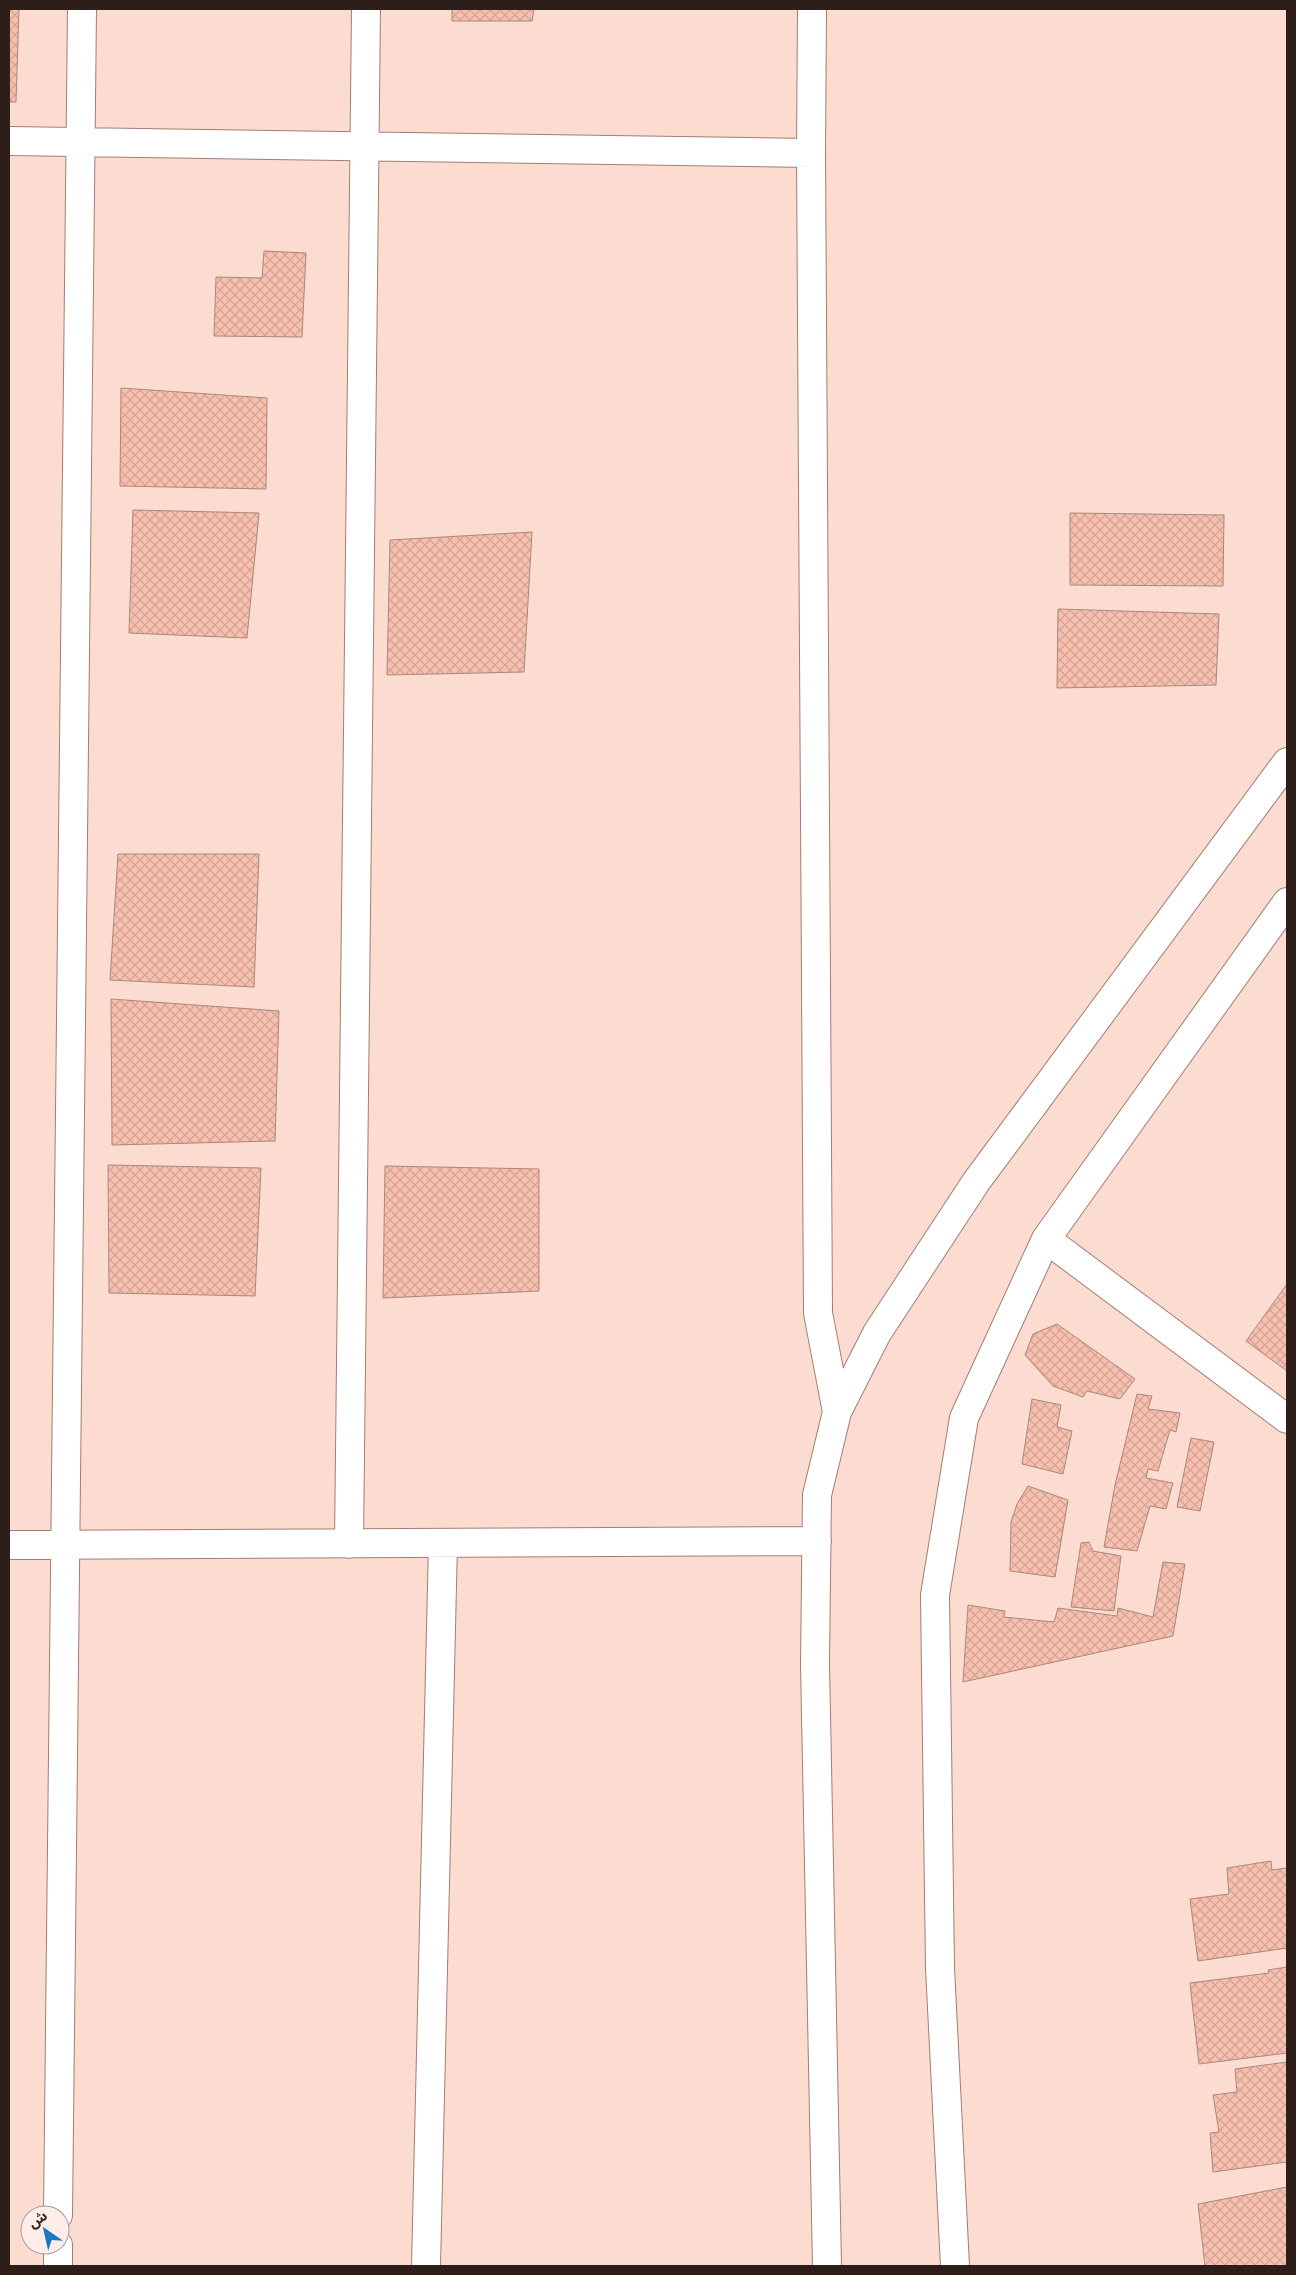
<svg xmlns="http://www.w3.org/2000/svg" width="1296" height="2275" font-family="'Fira Sans','Noto Sans Arabic',sans-serif">
  <defs>
    <pattern id="building-cross-hatch" width="8" height="8" patternUnits="userSpaceOnUse" patternTransform="scale(1.25)"><rect width="8" height="8" fill="#f7bfad"/><path d="M0 0l8 8M0 8l8-8" fill="none" stroke="#d4a494"/></pattern>
  </defs>
  <rect width="100%" height="100%" fill="#fcdcd1"/>
  <!-- building -->
  <path fill="url(#building-cross-hatch)" stroke="#ab877b" d="M9 9H19L16 102H9Z
    M452 9H534L532 21H452Z
    M264 251 306 253 302 337 214 336 216 277 262 278Z
    M121 388 267 398 266 489 120 486Z
    M133 510 259 513 247 638 129 633Z
    M1070 513 1224 515 1223 586 1070 585Z
    M532 532 524 672 387 675 390 540Z
    M1058 609 1219 614 1216 685 1057 688Z
    M118 854H259L254 987 110 980Z
    M111 999 279 1011 275 1141 112 1145Z
    M108 1165 261 1168 255 1296 109 1293Z
    M385 1166 539 1169V1291L383 1298Z
    M1287 1284V1371L1246 1341Z
    M1057 1324 1135 1379 1120 1399 1087 1391 1083 1397 1053 1386 1025 1355 1033 1334Z
    M1137 1394 1152 1396 1148 1409 1180 1413 1176 1432 1170 1430 1158 1471 1148 1469 1146 1478 1173 1483 1166 1509 1150 1506 1137 1551 1104 1547 1115 1485Z
    M1032 1399 1061 1405 1057 1427 1072 1431 1063 1474 1022 1464Z
    M1191 1438 1214 1442 1200 1511 1177 1507Z
    M1028 1486 1068 1500 1055 1577 1010 1571 1011 1522 1017 1504Z
    M1089 1542 1093 1551 1121 1556 1114 1611 1071 1607 1081 1543Z
    M1163 1562 1185 1564 1173 1636 963 1682 968 1605 1005 1611 1004 1617 1054 1622 1058 1608 1117 1616 1118 1608 1153 1617Z
    M1271 1861 1272 1870 1287 1868V1948L1198 1961 1190 1899 1229 1894 1227 1868Z
    M1287 1967V2053L1199 2064 1190 1983 1269 1973 1268 1970Z
    M1287 2062V2162L1213 2172 1210 2133 1219 2132 1213 2095 1237 2092 1235 2069Z
    M1287 2187V2266H1205L1198 2204Z"/>
  <g fill="none" stroke-linecap="round" stroke-linejoin="round">
    <defs>
      <path id="minor" d="M812 9 811 153 818 1313 837 1412
        M9 141 811 153
        M1046 1239 1287 1419
        M349 1544 366 9
        M9 1545 817 1541
        M58 2215 82 9
        M58 2266V2245
        M426 2266 443 1543
        M827 2266 815 1664 817 1495 837 1412 877 1333 976 1182 1287 762
        M955 2266 940 1968 935 1595 964 1418 1046 1239 1287 902"/>
    </defs>
    <!-- minor casing -->
    <use href="#minor" stroke="#a27e72" stroke-width="30"/>
    <!-- minor -->
    <use href="#minor" stroke="#fff" stroke-width="28"/>
  </g>
  <!-- border -->
  <rect width="1296" height="2275" fill="none" stroke="#2d1e19" stroke-width="20"/>
  <!-- north arrow -->
  <g transform="translate(45 2230) rotate(326)"><circle r="24" fill="#feede8" stroke="#aa9a95"/>
  <path d="M0-4L9 19L0 12L-9 19Z" fill="#1879c5"/>
  <text y="-8" font-size="14" font-weight="bold" text-anchor="middle" fill="#2d1e19">ش</text>
  </g>
</svg>
